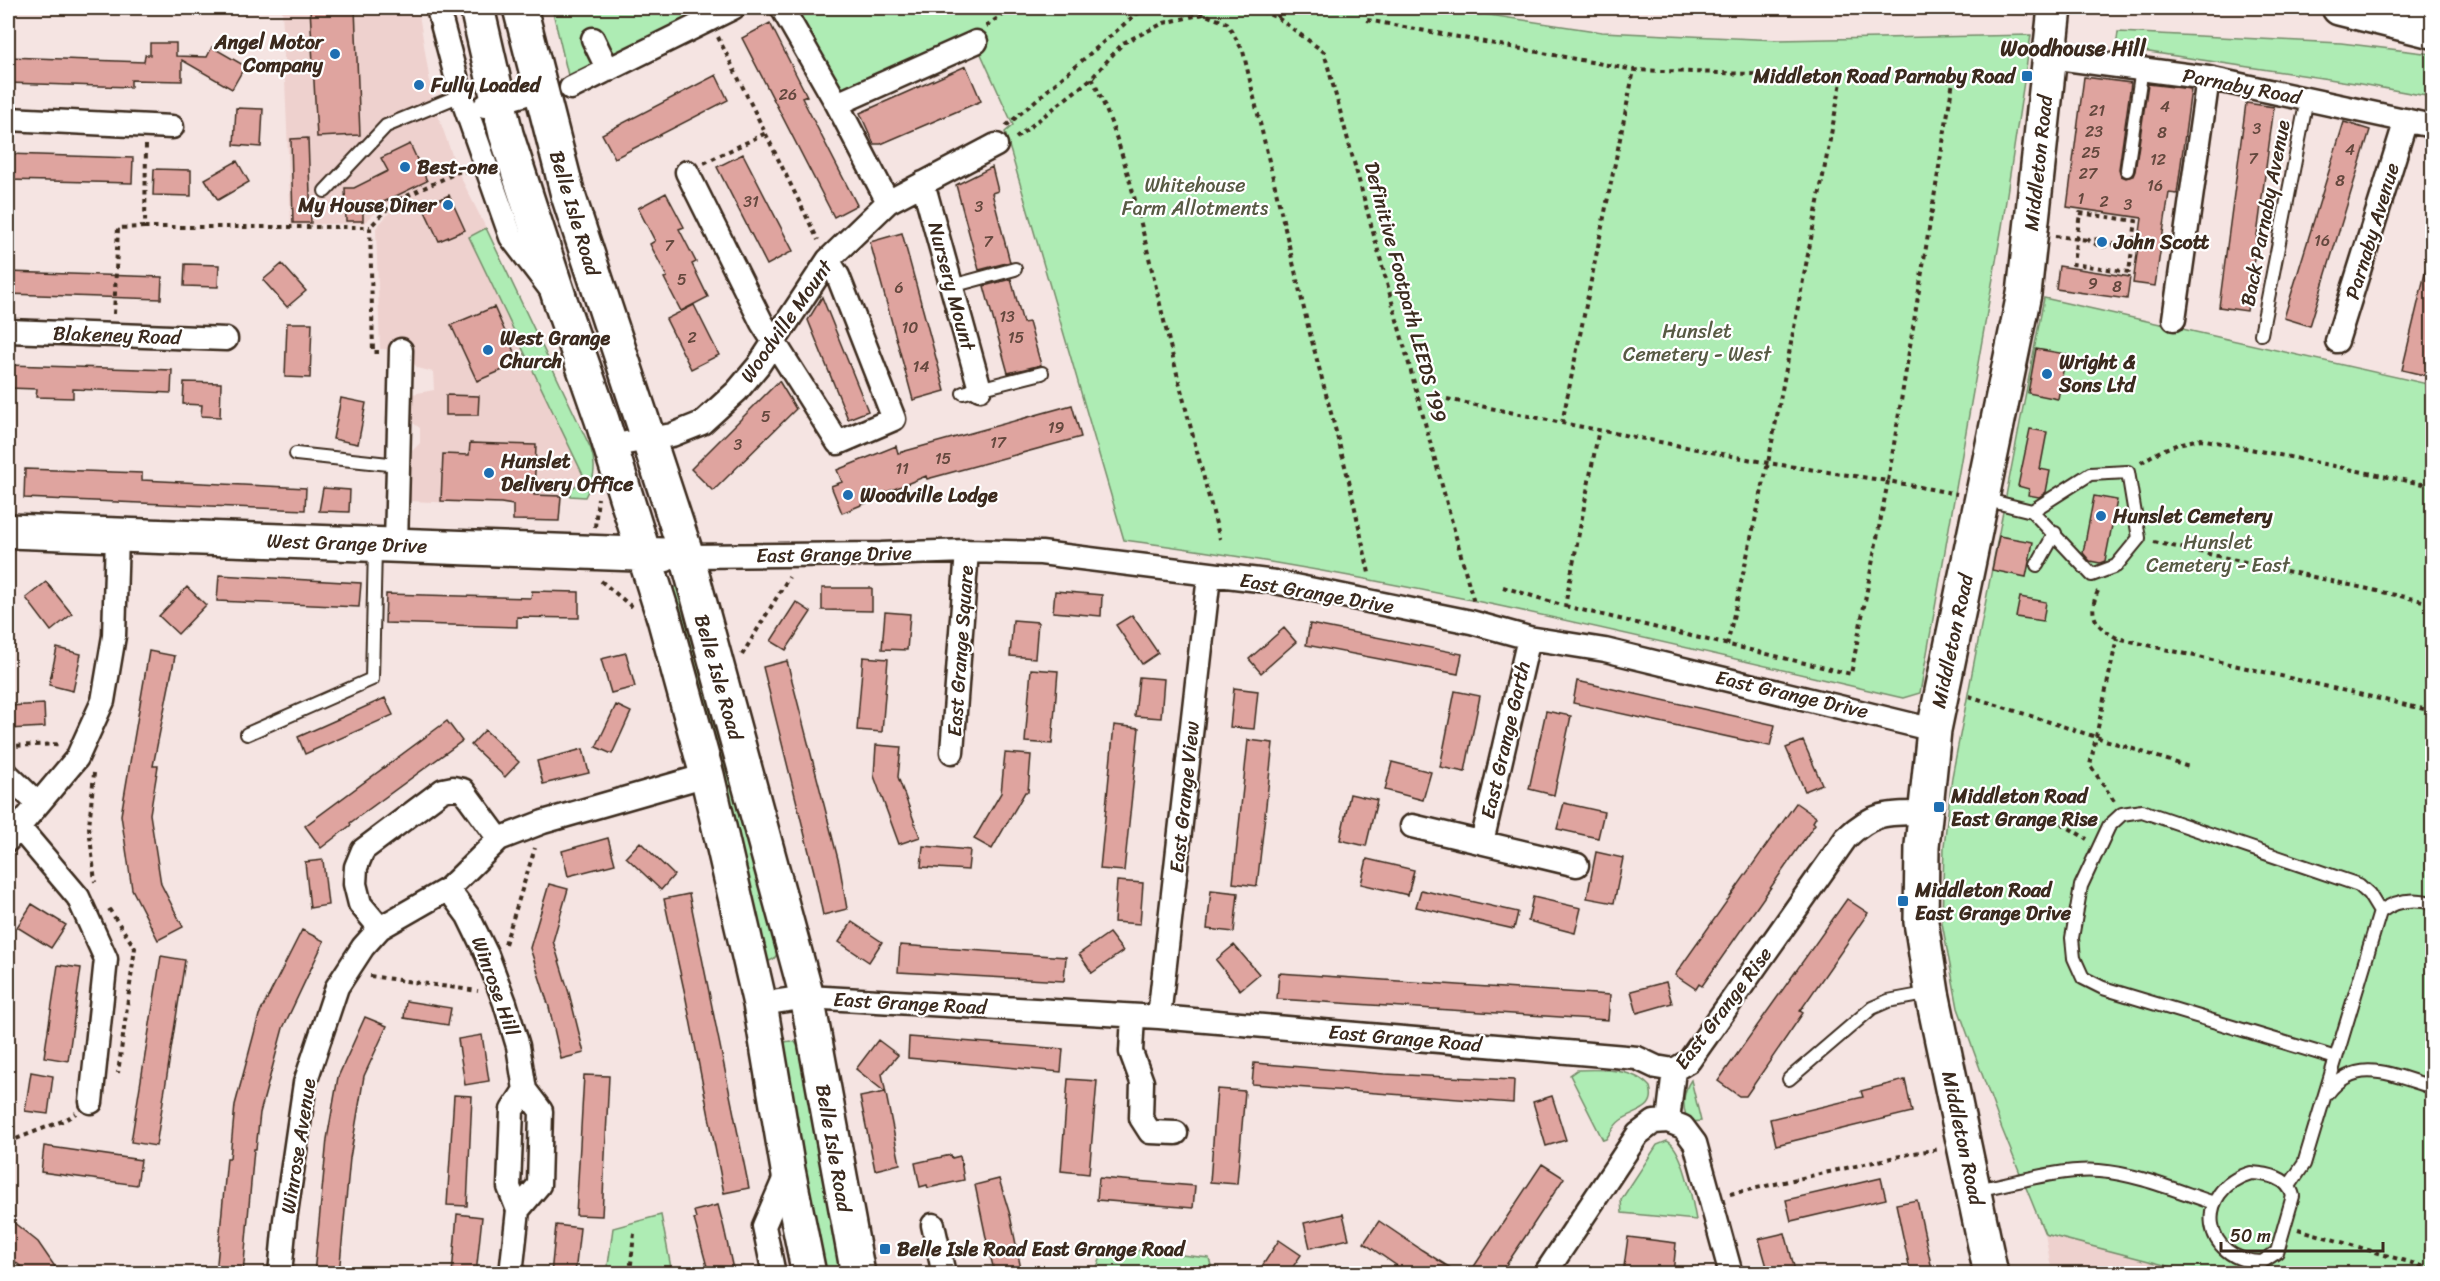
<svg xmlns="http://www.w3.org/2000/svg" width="2440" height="1281" font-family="Sriracha,sans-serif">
  <rect width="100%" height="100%" fill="#f5e4e2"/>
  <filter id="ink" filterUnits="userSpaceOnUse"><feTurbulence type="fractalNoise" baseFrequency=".0167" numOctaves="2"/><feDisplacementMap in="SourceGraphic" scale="12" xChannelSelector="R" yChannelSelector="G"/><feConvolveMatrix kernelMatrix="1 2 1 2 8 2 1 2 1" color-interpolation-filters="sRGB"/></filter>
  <g filter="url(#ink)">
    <!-- built -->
    <path fill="#eed1ce" d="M282 8H418L433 101 458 172 486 228 470 237 585 479 570 490 563 491 559 521 513 520V505L407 501 409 454 420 443V428L410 421 412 394 434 390 433 372 418 368 413 363 411 356 401 350 380 349 376 228 397 204 393 198 364 223 291 225Z
      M2045 1234 2195 1273H2052Z"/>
    <!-- green -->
    <path fill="#aeecb4" stroke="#748b69" stroke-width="1.5" d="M552 8H733L571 88Z
      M782 8H1443L1602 32 1778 40 2031 35 2002 227 1920 693 1903 698C1645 638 1387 574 1124 540L1005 132 1013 125 976 43 837 104Z
      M2118 32 2341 43 2432 54V97L2355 83 2116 47Z
      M486 228 591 449C597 467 594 480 585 497L570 496V490L585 479 469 237Z
      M2044 298 2432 385V1273H2195L2045 1234 2002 1129 1958 1008 1942 923 1944 846 1952 777Z
      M677 587 680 588 778 951C776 958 773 961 766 961L671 588Z
      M790 1041 795 1042 798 1046 842 1273H819L779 1043Z
      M1577 1070C1600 1069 1634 1068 1650 1087 1657 1110 1636 1110 1621 1120 1614 1125 1611 1132 1606 1139L1603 1140 1570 1075Z
      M1691 1080 1701 1121 1691 1122C1680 1112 1683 1091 1691 1080Z
      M1667 1141C1683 1148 1693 1203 1696 1220L1622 1213 1621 1200 1657 1145Z
      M661 1215 672 1273H607L613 1228Z
      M1106 1247 1209 1258 1213 1273H1094Z"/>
    <!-- building -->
    <path fill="#dfa49f" stroke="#3b2a1e" stroke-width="1.5" d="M310 8H355L360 135 317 137Z
      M770 23 807 96 802 98 857 205 834 217 742 38Z
      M150 43H176V56L207 57 212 47 245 66 232 89 182 60V81L131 80V87L8 83V57L144 62 145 55H150Z
      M966 66 981 101 881 144H874L860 113Z
      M716 75 728 100 615 158 602 134Z
      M2084 77 2131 83 2119 169 2121 176 2126 178 2133 176 2135 171 2148 84 2191 89 2177 194 2169 193 2155 286 2133 283 2142 218 2067 207Z
      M2246 103 2274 107 2247 311 2219 307Z
      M236 108 263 109 261 147 234 145Z
      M2344 122 2370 130 2310 326 2284 318Z
      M308 138 311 223H293L291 139Z
      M410 144 427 181 363 212V221H346L345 188H354L388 171 381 158Z
      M8 154 133 158 132 183 8 180Z
      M743 154 793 251 767 265 717 167Z
      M237 161 249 182 218 200 205 179Z
      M992 167 998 191 992 193 1010 262 979 270 956 185Z
      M154 169 191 170V196L153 195Z
      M666 193 684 227 679 229 696 262 692 264 708 297 681 311 664 278 667 277 650 244 655 241 638 208Z
      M449 195 465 230 439 241 423 207Z
      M902 233 945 391 913 400 870 242Z
      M185 264 219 265 218 287 184 286Z
      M282 264 306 291 287 307 263 280Z
      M2059 266 2130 277 2127 299 2056 289Z
      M2426 269 2433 270V359L2428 376 2402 370Z
      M8 272 162 277 161 299 8 294Z
      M1011 279 1023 323 1029 322 1041 365 1008 373 984 286Z
      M822 297 868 411 848 419 808 320Z
      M694 305 719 355 691 369 666 319Z
      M494 307 519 363 477 381 451 325Z
      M287 323H312L310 378 285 377Z
      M2036 349 2066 354 2058 399 2028 393Z
      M8 365 172 370 171 393 73 389V398L36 397 37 389 8 388Z
      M779 381 796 409 713 491 691 469Z
      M184 382 221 383 220 417 201 416 202 405 183 404Z
      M446 395 479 396 478 415H446Z
      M341 398 366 403 358 444 333 439Z
      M1072 405 1081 437 927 479 926 476 865 501 866 503 842 513 831 486 842 482 837 470 896 446 898 453Z
      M2030 429 2047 432 2040 469 2050 471 2046 492 2039 497 2028 495 2029 489 2018 486Z
      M470 443 536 445 534 495 561 496 559 521 513 520V505L501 503 441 501 443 454 469 455Z
      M25 469 142 473V480L306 488 305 510 24 498Z
      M323 488 350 490 349 512 319 511Z
      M2094 496 2117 500 2105 561 2100 563 2090 561 2083 553Z
      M1999 536 2033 542 2026 577 1992 570Z
      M219 575 361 583 359 607 217 601Z
      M46 582 72 614 51 631 26 598Z
      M187 587 206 605 178 634 159 616Z
      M822 588H872V611L822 610Z
      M532 591 579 592V618L517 617V627L385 623 386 594 531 598Z
      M1055 591 1102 595 1101 616 1053 612Z
      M2020 597 2046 602 2043 621 2016 617Z
      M796 602 811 612 786 650 771 641Z
      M885 612 910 614 907 650 882 649Z
      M1132 615 1158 653 1142 664 1116 625Z
      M1013 620 1038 622 1035 658 1010 656Z
      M1310 624 1462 654 1458 674 1306 645Z
      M1284 628 1296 642 1261 673 1249 659Z
      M57 648 81 654 73 691 49 685Z
      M149 651 175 656 153 766H158L150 814 161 884 183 927 158 940 132 889 121 815Z
      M626 653 635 687 611 693 601 659Z
      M863 657 888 659 882 732 857 730Z
      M787 661 839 863 847 909 823 915 814 872 763 667Z
      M1031 669 1058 671 1052 744 1025 742Z
      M1139 677 1164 679 1161 718 1135 716Z
      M1577 681 1775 725 1770 746 1573 703Z
      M1234 688 1258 691 1254 729 1230 727Z
      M1455 691 1480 696 1465 772 1440 767Z
      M385 698 393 715 305 754 298 737Z
      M44 704 45 727 8 729V706Z
      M616 705 631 712 612 754 596 747Z
      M1546 711 1571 716 1554 795 1529 789Z
      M447 721 462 741 350 823 351 825 321 848 305 826Z
      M1114 725 1139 728 1124 871 1100 869Z
      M485 730 519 762 505 777 471 745Z
      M1248 740 1273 743 1257 886 1233 883Z
      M1803 741 1822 784 1805 791 1786 748Z
      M876 745 901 747 898 777 920 837 899 844 874 776Z
      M583 749 589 773 543 784 537 761Z
      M1005 753 1031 755 1028 792H1025L992 849 974 839 1001 793Z
      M1392 762 1431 772 1423 800 1385 790Z
      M1350 794 1377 800 1366 846 1340 840Z
      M1564 803 1604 812 1598 838 1557 829Z
      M1796 803 1816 817 1813 822 1815 824 1702 986 1699 984 1696 989 1675 975Z
      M608 838 615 864 568 876 562 851Z
      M640 842 674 875 661 890 626 857Z
      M923 846 970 850 968 870 921 867Z
      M1596 852 1623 858 1614 903 1587 898Z
      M1367 859 1414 870 1408 895 1361 884Z
      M323 860 328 905 310 908 305 862Z
      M1117 881 1143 883 1140 924 1114 922Z
      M549 884 568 889 553 941 569 993 584 1053 561 1059 549 1007 530 948Z
      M1211 890 1238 893 1234 932 1207 929Z
      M1421 890 1518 912 1514 929 1416 907Z
      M689 894 749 1188 724 1193 686 999 664 899Z
      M1533 897 1581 908 1575 933 1528 921Z
      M1847 899 1868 913 1800 1011 1803 1013 1746 1096H1739L1718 1081Z
      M32 904 66 925 51 948 17 927Z
      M852 922 882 942 869 962 839 942Z
      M302 930 324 941 283 1028 260 1113 256 1149H254L243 1274H216L227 1158H230L235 1105 259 1015Z
      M1109 933 1123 951 1092 973 1079 954Z
      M900 945 1066 957 1064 981 898 972Z
      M1234 945 1259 974 1240 990 1216 960Z
      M161 956 185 960 156 1146 131 1142Z
      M58 965 81 968 68 1061 44 1057Z
      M1279 973 1610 995 1608 1020 1277 999Z
      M1666 982 1672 1003 1637 1013 1631 991Z
      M406 1001 451 1008 448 1025 404 1018Z
      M365 1017 387 1026 364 1076 350 1158 339 1274H314L327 1139 338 1077Z
      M482 1035 489 1081 465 1085 458 1039Z
      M909 1037 1063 1049 1061 1072 908 1058Z
      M878 1040 898 1055 882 1074 900 1164 875 1170 860 1097 885 1092 856 1069Z
      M1254 1063 1384 1074 1514 1080 1513 1103 1252 1084Z
      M31 1072 53 1076 48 1114 25 1111Z
      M584 1075 609 1076 602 1216 576 1215Z
      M1068 1079 1097 1081 1089 1174 1061 1171Z
      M1905 1080 1912 1112 1776 1145 1770 1119 1863 1097 1861 1091Z
      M1217 1089 1245 1091 1237 1184 1210 1182Z
      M454 1095 472 1096 467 1206 447 1205Z
      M1552 1096 1566 1140 1546 1146 1533 1102Z
      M44 1146 141 1160 137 1185 41 1172Z
      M951 1155 952 1158 960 1156 964 1180 928 1188 927 1185 920 1187 915 1163Z
      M1542 1164 1564 1178 1525 1237 1500 1274H1469Z
      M1099 1178 1195 1186 1193 1208 1097 1200Z
      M1881 1178 1886 1199 1791 1221 1786 1200Z
      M999 1179 1010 1215 1021 1269 1019 1270 1020 1274H995L988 1247 975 1185Z
      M1917 1200 1924 1232 1933 1274H1911L1896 1204Z
      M718 1205 724 1228 734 1274H709L694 1219 696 1218 694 1211Z
      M457 1214 482 1217 476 1274H452Z
      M1343 1214 1349 1239 1310 1248 1304 1223Z
      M8 1218 38 1242 60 1274H30L8 1256Z
      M1379 1221 1422 1250 1460 1274H1409L1364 1243Z
      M556 1225 580 1228 575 1274H551Z
      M1785 1233 1796 1274H1769L1759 1239Z
      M1628 1237 1676 1243 1673 1274H1623Z
      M1279 1240 1301 1255 1288 1274H1257Z"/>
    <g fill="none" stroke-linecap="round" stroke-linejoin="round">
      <defs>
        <path id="lane" d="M2127 170 2142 68
          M325 191 386 126 461 95
          M952 286 1015 269
          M2261 334 2307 99
          M963 393 1042 373
          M296 454 398 465
          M1983 499 2032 511 2090 474 2128 472 2139 538 2116 566 2092 575 2032 511
          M2037 565 2055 533
          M247 734 372 679 375 547
          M2380 912C2396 900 2413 898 2432 903
          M1789 1079 1872 1008 1888 1001 1931 993
          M2328 1093C2357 1055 2394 1076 2432 1087
          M2251 1173C2268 1174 2288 1177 2293 1196L2277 1252 2262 1262C2202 1262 2192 1190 2251 1173Z
          M2289 1186 2304 1164 2380 912 2369 894 2359 885 2142 811 2122 814 2109 826 2081 886 2072 938 2074 958 2083 978 2103 988 2336 1058
          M1976 1190C2014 1183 2060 1168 2099 1171 2138 1174 2177 1191 2214 1203"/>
        <path id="street" d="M782 8 837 104 888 202
          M438 9 461 95 511 237 549 287
          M593 39 608 70
          M2050 57 2208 78 2432 126
          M571 88 733 8
          M837 104 976 42
          M485 106 540 90
          M8 119 172 127
          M687 172 762 323 838 443 894 419 838 276 828 260
          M923 183 980 389
          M2174 319 2208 78
          M8 331 226 339
          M2337 341 2406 120
          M609 446 672 435 702 423 737 391 758 366 828 260 888 202 996 145
          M396 544 401 350
          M687 556 881 554 967 551 1041 553 1275 582 1471 622 1529 638 1605 650 1934 730
          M952 752 967 551
          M8 775 37 803
          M18 826 78 897 106 959 91 1102
          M1412 826 1577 865
          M8 840 77 758 103 701 114 636 117 536
          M1482 842 1529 638
          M448 889 468 916 487 955 505 1003 518 1046 525 1090 541 1111 539 1185 518 1210
          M380 928 360 904 355 884 356 867 363 850 443 790 453 788 463 790 499 839
          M760 1004 807 997 1159 1017 1637 1058 1656 1067 1674 1070
          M1133 1016 1131 1052 1142 1082 1141 1118 1150 1132 1176 1133
          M1159 1017 1209 576
          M1668 1121 1683 1127 1695 1143 1731 1274
          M933 1225 944 1274
          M280 1274 285 1220 305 1083 337 987 363 947 380 928 448 889 499 839 543 822 707 775
          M511 1274 518 1210 509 1187 512 1110 525 1090
          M774 1274 764 1226 788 1170
          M1545 1274 1638 1134 1654 1122 1668 1121 1674 1070 1689 1061 1846 838C1873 812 1888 813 1924 813"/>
        <path id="secondary" d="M477 8 506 134 561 303 602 420 664 618 707 775 760 1004 788 1170 809 1274
          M520 8 568 195 687 556 807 997 858 1274
          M8 531 664 555
          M1991 1274 1932 993 1921 922 1922 846 1934 730 2024 294 2055 8"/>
        <path id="highway" d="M2339 8 2432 31"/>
      </defs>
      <!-- lane casing -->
      <use href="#lane" stroke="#3b2a1e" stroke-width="16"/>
      <!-- street casing -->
      <use href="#street" stroke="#3b2a1e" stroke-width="27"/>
      <!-- secondary casing -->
      <use href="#secondary" stroke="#3b2a1e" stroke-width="38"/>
      <!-- highway casing -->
      <use href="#highway" stroke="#3b2a1e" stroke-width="38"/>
      <!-- path -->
      <path stroke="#3b2a1e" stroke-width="4" stroke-dasharray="4.5 4.5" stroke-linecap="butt" d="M1090 8 1136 14
        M1253 8 1278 18 1324 52 1474 603
        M1278 18 1279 8
        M1367 20 1634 70
        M986 26 1013 8
        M718 37 818 240
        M1092 78C1126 148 1141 225 1159 300 1178 380 1199 460 1220 539
        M1006 126 1136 14 1155 8
        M1016 138 1092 78 1123 43 1164 23 1203 14 1227 23 1243 51 1308 326 1349 481 1369 573
        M146 145 145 227H370
        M704 163 766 133
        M2080 213 2136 221 2129 272 2073 264Z
        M2055 236 2088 240
        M2116 244 2103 239 2088 240 2101 247 2116 244 2132 246
        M114 314 118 228 145 227
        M379 352H373L370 227 394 202 458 172H467
        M1447 399 1562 423 1634 70 1953 81 1888 481 1768 463 1562 423
        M2141 463C2160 449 2178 443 2201 439L2432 486
        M595 527 598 498
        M2154 542 2432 603
        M601 581 632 607
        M1503 587 1565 606 1599 429
        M2098 591C2087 615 2096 627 2117 638L2432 711
        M1565 606 1851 674 1888 481 1957 494
        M1727 645 1768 463 1842 77
        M742 655 789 577
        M1969 696 2189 767
        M8 746 61 744
        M94 773 89 827 95 882
        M2114 801 2090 765 2117 638
        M2054 819 2087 839
        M109 909 135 948 118 1073
        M505 944 535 848
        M370 976 478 991
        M8 1142 65 1120 76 1113
        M1730 1194 1914 1153 1940 1149
        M2298 1229 2432 1269
        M630 1274 634 1233"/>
      <!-- lane -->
      <use href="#lane" stroke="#fff" stroke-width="12"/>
      <!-- street -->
      <use href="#street" stroke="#fff" stroke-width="22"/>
      <!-- secondary -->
      <use href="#secondary" stroke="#fff" stroke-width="33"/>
      <!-- highway -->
      <use href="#highway" stroke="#fff" stroke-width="33"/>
    </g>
  </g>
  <!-- markers -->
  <g fill="#1f6fb2" stroke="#fff" stroke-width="2">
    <circle cx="335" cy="54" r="6"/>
    <rect x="2021" y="70" width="12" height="12" rx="3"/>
    <circle cx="419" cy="85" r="6"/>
    <circle cx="405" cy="167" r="6"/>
    <circle cx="448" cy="205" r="6"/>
    <circle cx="2102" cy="242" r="6"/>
    <circle cx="488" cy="350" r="6"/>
    <circle cx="2047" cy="374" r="6"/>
    <circle cx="489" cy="473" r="6"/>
    <circle cx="848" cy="495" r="6"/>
    <circle cx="2101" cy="516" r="6"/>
    <rect x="1933" y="801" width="12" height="12" rx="3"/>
    <rect x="1897" y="895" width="12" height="12" rx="3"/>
    <rect x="879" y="1243" width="12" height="12" rx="3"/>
  </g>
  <g text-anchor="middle" stroke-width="4.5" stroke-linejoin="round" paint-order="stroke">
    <!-- number labels -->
    <g font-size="16" fill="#64483e">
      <text x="788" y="100">26</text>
      <text x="2165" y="112">4</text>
      <text x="2097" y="116">21</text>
      <text x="2257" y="134">3</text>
      <text x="2094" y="137">23</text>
      <text x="2162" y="138">8</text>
      <text x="2350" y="155">4</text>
      <text x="2091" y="158">25</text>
      <text x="2253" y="164">7</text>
      <text x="2158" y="165">12</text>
      <text x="2088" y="179">27</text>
      <text x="2340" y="186">8</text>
      <text x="2155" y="191">16</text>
      <text x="2081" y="204">1</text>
      <text x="751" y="207">31</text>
      <text x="2104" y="207">2</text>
      <text x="2128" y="210">3</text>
      <text x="979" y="212">3</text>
      <text x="2322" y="246">16</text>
      <text x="988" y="247">7</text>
      <text x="669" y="251">7</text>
      <text x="682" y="285">5</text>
      <text x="2093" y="289">9</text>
      <text x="2117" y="292">8</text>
      <text x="899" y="293">6</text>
      <text x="1007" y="322">13</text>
      <text x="910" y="333">10</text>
      <text x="692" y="343">2</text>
      <text x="1016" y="343">15</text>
      <text x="921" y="372">14</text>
      <text x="766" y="422">5</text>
      <text x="1056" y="433">19</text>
      <text x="998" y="448">17</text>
      <text x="738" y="450">3</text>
      <text x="943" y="464">15</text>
      <text x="902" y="474">11</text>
    </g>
    <!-- poi labels -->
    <g font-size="20" font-weight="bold" fill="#3b2a1e" stroke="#fff" text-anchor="start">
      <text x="323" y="49" text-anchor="end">Angel Motor<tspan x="323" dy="23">Company</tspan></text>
      <text x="2015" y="83" text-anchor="end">Middleton Road Parnaby Road</text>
      <text x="431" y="92">Fully Loaded</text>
      <text x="417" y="174">Best-one</text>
      <text x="436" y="212" text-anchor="end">My House Diner</text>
      <text x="2114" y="249">John Scott</text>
      <text x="500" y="345">West Grange<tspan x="500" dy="23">Church</tspan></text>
      <text x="2059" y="369">Wright &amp;<tspan x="2059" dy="23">Sons Ltd</tspan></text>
      <text x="501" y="468">Hunslet<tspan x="501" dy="23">Delivery Office</tspan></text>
      <text x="860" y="502">Woodville Lodge</text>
      <text x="2113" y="523">Hunslet Cemetery</text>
      <text x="1951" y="803">Middleton Road<tspan x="1951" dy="23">East Grange Rise</tspan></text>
      <text x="1915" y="897">Middleton Road<tspan x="1915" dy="23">East Grange Drive</tspan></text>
      <text x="897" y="1256">Belle Isle Road East Grange Road</text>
    </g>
    <!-- street labels -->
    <g font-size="20" fill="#3b2a1e" stroke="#fff">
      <text transform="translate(2242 86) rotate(11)" y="7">Parnaby Road</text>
      <text transform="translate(2038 163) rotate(-84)" y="7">Middleton Road</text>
      <text transform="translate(575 213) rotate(73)" y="7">Belle Isle Road</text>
      <text transform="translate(2265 213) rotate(-79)" y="7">Back Parnaby Avenue</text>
      <text transform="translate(2372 231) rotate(-73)" y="7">Parnaby Avenue</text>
      <text transform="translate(952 286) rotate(75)" y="7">Nursery Mount</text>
      <text transform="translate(1406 292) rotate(75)" y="7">Definitive Footpath LEEDS 199</text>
      <text transform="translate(786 321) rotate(-55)" y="7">Woodville Mount</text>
      <text transform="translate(117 335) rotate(2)" y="7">Blakeney Road</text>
      <text transform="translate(347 543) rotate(2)" y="7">West Grange Drive</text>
      <text transform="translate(834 554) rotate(-1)" y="7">East Grange Drive</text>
      <text transform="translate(1317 593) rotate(10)" y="7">East Grange Drive</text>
      <text transform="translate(1952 641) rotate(-78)" y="7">Middleton Road</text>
      <text transform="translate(960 651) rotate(-86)" y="7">East Grange Square</text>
      <text transform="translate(719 677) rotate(74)" y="7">Belle Isle Road</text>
      <text transform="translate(1792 694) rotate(13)" y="7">East Grange Drive</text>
      <text transform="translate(1505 740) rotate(-77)" y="7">East Grange Garth</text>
      <text transform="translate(1184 797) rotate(-84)" y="7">East Grange View</text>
      <text transform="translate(496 986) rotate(70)" y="7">Winrose Hill</text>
      <text transform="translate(910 1003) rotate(3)" y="7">East Grange Road</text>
      <text transform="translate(1723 1008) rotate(-53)" y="7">East Grange Rise</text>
      <text transform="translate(1405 1038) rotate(5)" y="7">East Grange Road</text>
      <text transform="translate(1963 1138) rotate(78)" y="7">Middleton Road</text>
      <text transform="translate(298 1146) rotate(-81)" y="7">Winrose Avenue</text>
      <text transform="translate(834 1148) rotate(80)" y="7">Belle Isle Road</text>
    </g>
    <!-- park labels -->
    <g font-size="20" fill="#585a44" stroke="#fff">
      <text x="1195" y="192">Whitehouse<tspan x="1195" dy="23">Farm Allotments</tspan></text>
      <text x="1697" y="338">Hunslet<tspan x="1697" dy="23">Cemetery - West</tspan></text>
      <text x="2218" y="549">Hunslet<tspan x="2218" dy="23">Cemetery - East</tspan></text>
    </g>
    <!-- quarter labels -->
    <g font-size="22" font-weight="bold" fill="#3b2a1e" stroke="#fff">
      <text x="2073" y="56">Woodhouse Hill</text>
    </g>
  </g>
  <!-- margin -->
  <rect width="2440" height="1281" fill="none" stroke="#fff" stroke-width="30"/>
  <rect x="15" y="15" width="2410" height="1251" fill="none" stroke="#3b2a1e" stroke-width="2" filter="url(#ink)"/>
  <!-- scale -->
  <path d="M2221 1242v9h162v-9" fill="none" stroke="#3b2a1e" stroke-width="3"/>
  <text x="2230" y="1242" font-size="18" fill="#3b2a1e" stroke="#ffffff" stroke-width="4.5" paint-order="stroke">50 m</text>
</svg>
